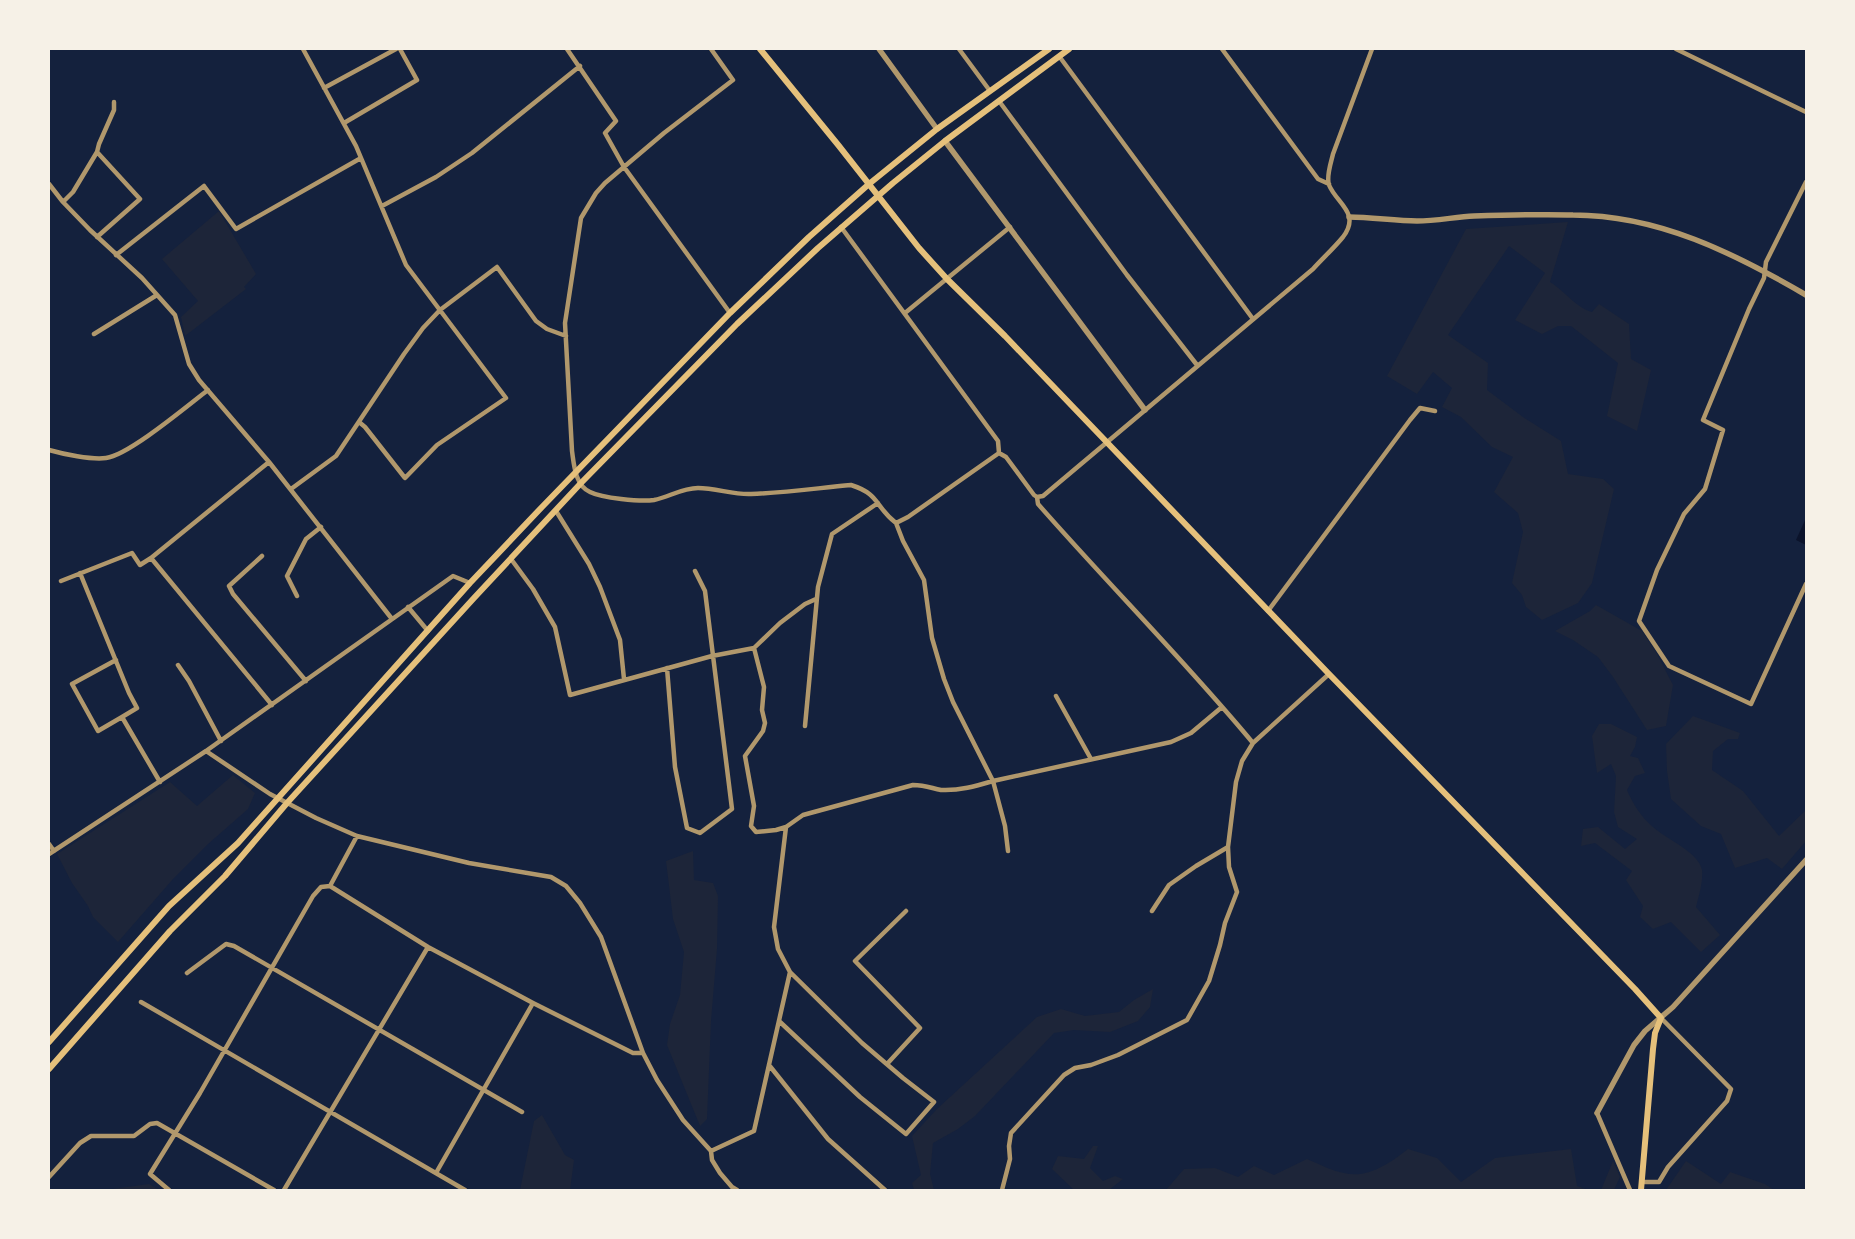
<svg xmlns="http://www.w3.org/2000/svg" width="1855" height="1239" font-family="Georgia,serif">
  <rect width="100%" height="100%" fill="#14213d"/>
  <!-- green -->
  <path fill="#1d2539" d="M219 211 256 274 244 287 246 289 185 336 181 317 198 301 162 259Z
    M1568 222 1550 282C1565 291 1575 307 1592 312L1599 304 1629 324 1631 359 1651 370 1637 431 1607 416 1618 363 1571 326H1558L1542 334 1515 320 1545 273 1509 246 1448 335 1488 363 1487 390 1523 417 1561 441 1568 474 1603 479 1614 489 1592 583 1578 603 1542 620 1526 607 1522 595 1512 583 1523 532 1518 513 1494 492 1513 457 1492 447 1461 417 1442 407 1452 388 1433 372 1417 394 1387 376 1466 229Z
    M1596 605 1642 631 1657 654 1673 685 1666 726 1647 730 1613 677 1598 657 1573 640 1555 631 1590 611Z
    M1693 716 1740 733 1738 739H1728L1713 751 1712 770 1743 791 1779 836 1806 810V841L1782 869 1767 858 1735 868 1721 834 1701 826 1671 799 1667 771 1666 744Z
    M1599 724H1611L1637 737 1635 747 1630 756 1638 758 1645 773 1635 776 1627 790C1633 804 1641 817 1653 827 1666 839 1699 852 1702 870 1703 883 1699 895 1696 907L1720 935 1701 952 1671 922 1653 929 1640 917 1643 906 1626 880 1632 871 1595 843 1581 846 1583 829 1598 827 1625 849 1637 839 1618 827 1614 812 1616 776 1611 764 1597 773 1592 736Z
    M233 775 255 793 248 809 208 844 173 879 118 942 93 917 88 906 72 883 57 854 170 782 197 806Z
    M693 851 694 880 713 883 718 896 717 949 711 1021 707 1119 700 1126 667 1045 670 1024 680 995 684 952 673 919 666 861Z
    M1153 989 1150 1007 1138 1021 1110 1032 1074 1030 1054 1033 975 1116 958 1129 933 1143 930 1174 934 1190H914L912 1183 921 1175 912 1136 937 1109 1037 1017 1061 1009 1085 1016 1119 1012 1134 1000Z
    M542 1115 565 1155 574 1160 570 1190H520L534 1121Z
    M1093 1146H1098L1090 1168 1103 1181 1115 1176 1123 1179 1109 1190H1074L1052 1169 1058 1156 1084 1159Z
    M1408 1149 1437 1158 1461 1182 1495 1158 1571 1149 1577 1186 1588 1190H1166L1184 1169 1215 1168 1238 1177 1254 1166 1274 1175 1307 1159C1319 1164 1332 1171 1344 1173 1368 1179 1390 1163 1408 1149Z
    M1613 1161 1620 1177 1614 1190H1601Z
    M1686 1161 1721 1184 1730 1172 1765 1184 1774 1190H1666Z
    M149 1184 159 1190H104H105Z"/>
  <!-- water -->
  <path fill="#0b132b" d="M1806 518V545L1796 540Z"/>
  <g fill="none" stroke-linecap="round" stroke-linejoin="round">
    <!-- minor -->
    <path stroke="#b1986c" stroke-width="4.5" d="M303 49 356 146 406 265 506 398 437 445 405 478 365 427 359 422
      M567 49 616 121 605 133 624 167 730 313
      M711 49 733 80 664 133 605 183 596 193 581 218 565 323 572 451C574 465 575 485 590 492 602 498 640 502 654 500 669 497 682 488 698 488 716 488 734 495 751 494 784 493 818 488 851 485 880 494 875 507 896 523L908 517 999 453 1006 457 1034 495 1037 497 1043 496 1313 269C1323 258 1334 248 1343 237 1361 213 1337 204 1329 185 1326 176 1331 163 1333 154L1372 49
      M959 49 990 91
      M1222 49 1318 179 1329 184
      M1676 49 1806 112
      M1059 56 1253 319
      M324 88 396 49
      M999 101 1127 275 1197 365
      M344 123 417 80 400 49
      M1806 182 1766 262 1764 278 1749 309 1703 420 1723 430 1705 489 1684 514 1657 570 1639 621 1669 666 1751 704 1806 584
      M49 184 63 202 90 230 142 278 175 315 189 364 199 380 269 462 392 619
      M63 202 73 192 97 152 99 144 114 110V102
      M382 206 436 177 472 153 580 66
      M841 227 998 441 999 453
      M97 237 140 199 97 152
      M116 255 204 186 236 229 361 158
      M905 313 1010 227
      M94 334 157 295
      M49 450C63 454 91 460 106 458 129 455 187 406 208 390
      M269 462 151 558 272 705
      M291 489 336 456 404 354 423 328 440 310 497 267 536 321 547 329 566 336
      M1037 497 1038 504C1109 585 1185 661 1253 743
      M556 511 589 564 600 587 620 640 624 679
      M896 523 903 541 924 580 932 638 944 679 953 702 993 781 1005 826 1008 851
      M262 556 229 586 233 594 306 681
      M511 559 533 589 555 627 570 695 712 656 754 648 780 623 805 604 816 599
      M80 573 129 693 137 708 122 717 160 782
      M61 581 132 553 140 565 151 558
      M297 596 287 576 306 539 321 527
      M408 607 428 631
      M1268 611 1410 420 1420 408 1435 411
      M754 648 764 687 762 710 765 723 763 731 745 756 754 806 751 826 756 832 776 830 786 827 803 815 913 785C925 785 931 788 941 790 959 791 976 786 993 781L1171 742 1191 733 1222 707
      M116 660 72 684 98 731 122 717
      M178 665 189 681 221 741
      M667 668 675 767 687 828 700 833 732 809 705 591 695 571
      M1056 696 1091 759
      M805 726 818 587 832 534 878 503
      M206 751 270 794 316 818 357 836 469 863 551 877 566 886 580 903 601 937 643 1053 657 1080 683 1120 711 1151 712 1160 720 1173 732 1187 737 1190
      M49 844 54 851
      M49 854 206 751 453 576 470 583
      M330 886 357 836
      M1152 911 1169 885 1196 866 1228 847
      M187 973 226 944 234 946 522 1112
      M141 1002 465 1190
      M779 1021 860 1097 906 1134 934 1102 903 1078 862 1043 790 972 778 949 774 927 786 827
      M887 1064 920 1028 855 961 906 911
      M769 1065 828 1139 885 1190
      M1597 1113 1630 1190
      M711 1151 754 1131 790 972
      M436 1173 533 1003
      M49 1177 80 1143 91 1136H134L150 1124 157 1123 274 1190
      M1642 1182H1659L1668 1167 1727 1101 1731 1089 1661 1018
      M169 1190 150 1174 200 1093 313 896 321 887 330 886 428 947 533 1003 633 1053H643
      M284 1190 428 947
      M1002 1190 1010 1159 1009 1146 1011 1133 1064 1075 1075 1068 1091 1065 1118 1055 1187 1020 1209 981 1220 945 1225 923 1237 892 1229 867 1228 847 1236 782 1242 761 1253 743 1329 674"/>
    <!-- tertiary -->
    <path stroke="#b1986c" stroke-width="5.5" d="M879 49 937 129
      M945 141 1145 410
      M1349 217C1372 217 1395 221 1417 221 1436 221 1455 217 1474 216 1507 215 1540 214 1573 215 1658 215 1734 253 1806 295
      M1597 1113 1634 1045 1645 1031 1673 1007 1806 860"/>
    <!-- secondary -->
    <path stroke="#e5c07b" stroke-width="6" d="M760 49 839 146 919 248 947 279 1005 336 1329 674 1635 989 1661 1018 1655 1033 1653 1049 1641 1190
      M49 1042 169 906 238 843 470 583 542 507 730 313 809 237 869 184 937 129 1049 49
      M49 1069 170 931 225 876 287 803 474 598 581 483 737 324 818 248 893 183 945 141 1069 49"/>
  </g>
  <!-- border -->
  <rect width="1855" height="1239" fill="none" stroke="#f6f1e7" stroke-width="100"/>
</svg>
